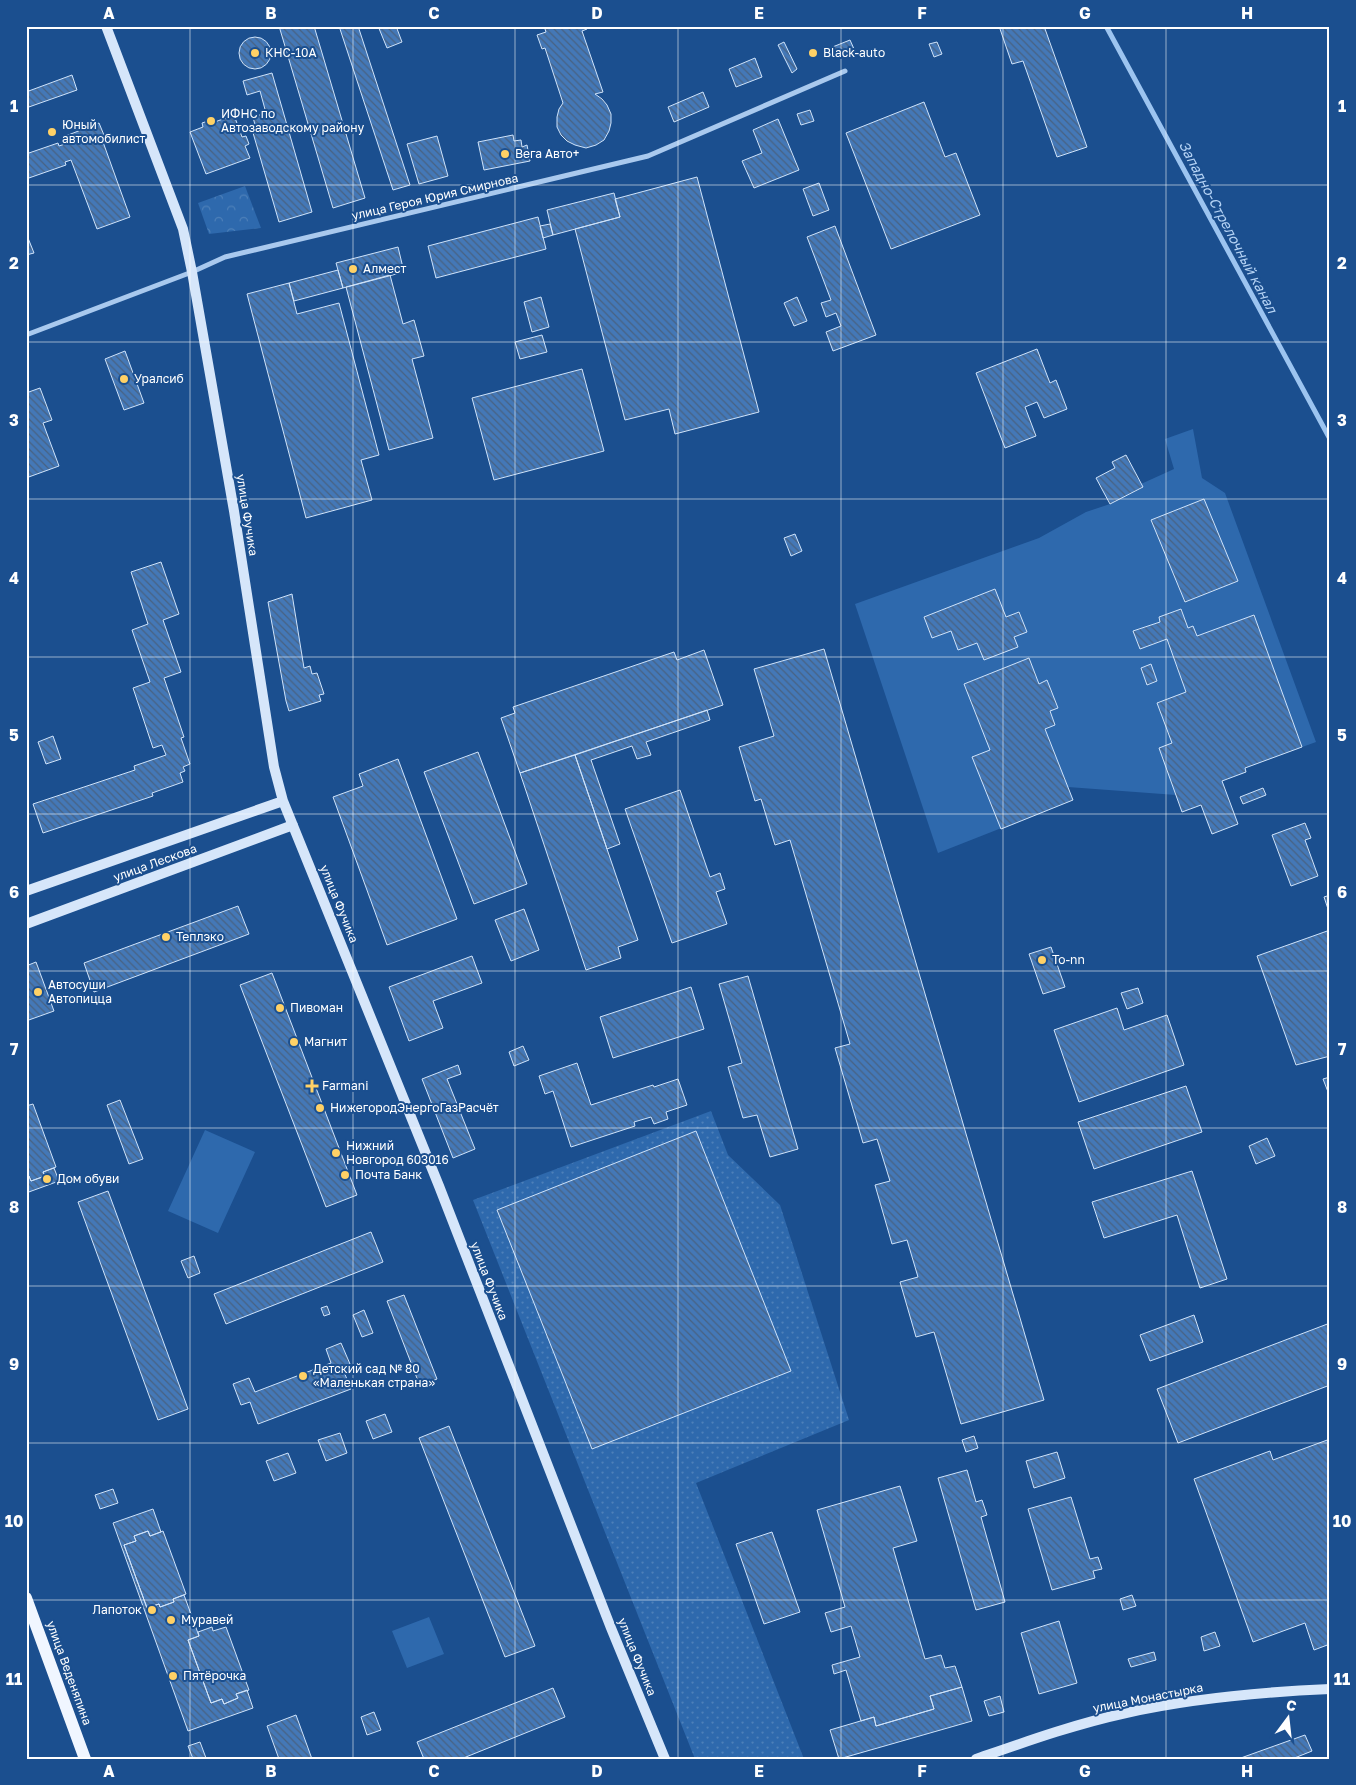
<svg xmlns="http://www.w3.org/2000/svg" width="1356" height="1785" font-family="'Golos Text',sans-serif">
  <defs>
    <pattern id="grass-dots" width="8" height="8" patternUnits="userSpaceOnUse" patternTransform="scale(1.25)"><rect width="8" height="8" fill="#2e69ad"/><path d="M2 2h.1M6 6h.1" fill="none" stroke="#4d80b9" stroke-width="1.8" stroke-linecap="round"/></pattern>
    <pattern id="forest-crowns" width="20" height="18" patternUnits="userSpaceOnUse" patternTransform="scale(1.25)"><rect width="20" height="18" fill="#2e69ad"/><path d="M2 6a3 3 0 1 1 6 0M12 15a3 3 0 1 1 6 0" fill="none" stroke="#4d80b9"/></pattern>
    <pattern id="building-back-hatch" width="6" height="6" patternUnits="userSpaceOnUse" patternTransform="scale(1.25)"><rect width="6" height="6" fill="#4478b7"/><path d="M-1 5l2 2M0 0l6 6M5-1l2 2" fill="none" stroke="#486282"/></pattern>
  </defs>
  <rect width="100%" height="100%" fill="#1b4f8f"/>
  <!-- grass -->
  <path fill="url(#grass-dots)" d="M711 1111 728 1155 780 1205 849 1420 696 1483 804 1759H695L473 1200Z"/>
  <!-- forest -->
  <path fill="url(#forest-crowns)" d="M245 186 261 228 209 234 198 203Z"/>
  <!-- park -->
  <path fill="#2e69ad" d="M1193 429 1202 478 1225 493 1316 742 1245 768 1246 772 1222 781 1238 824 1212 834 1202 805 1182 812 1176 795 1068 787 1073 800 938 853 855 604 1039 538 1086 512 1110 504 1142 488 1141 484 1174 469 1165 439Z
    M205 1130 255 1152 218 1233 168 1211Z
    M429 1617 444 1654 407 1668 392 1631Z"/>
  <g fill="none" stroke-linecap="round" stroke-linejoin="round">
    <!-- stream -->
    <path stroke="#9cc4f0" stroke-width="5" d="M1106 26 1330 439"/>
  </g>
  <!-- building -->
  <path fill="url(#building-back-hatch)" stroke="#cfe3fa" d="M279 26H314L365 198 333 208Z
    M339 26H358L410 185 393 190Z
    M378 26H396L402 42 387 48Z
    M544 26H586L587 29 582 31 603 92 595 94 602 99 607 105 611 114V123L609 131 604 140 596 145 586 148 575 145 567 141 561 135 557 127V117L559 109 563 103 545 48 542 49 537 35 546 32Z
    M999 26H1044L1087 147 1057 157 1023 61 1012 64Z
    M239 53a16 16 0 1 1 32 0a16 16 0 1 1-32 0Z
    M850 40 854 49 834 57 830 48Z
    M784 42 797 69 792 73 778 45Z
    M937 42 942 54 934 57 929 44Z
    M755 58 762 77 736 87 729 69Z
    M272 73 312 212 279 222 251 126 255 125 253 117 266 113 260 91 247 95 243 81Z
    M72 75 77 90 26 108V92Z
    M703 92 709 107 674 122 668 107Z
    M924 102 945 157 956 153 980 215 891 249 846 133Z
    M810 110 814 121 801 125 797 114Z
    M234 115 242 137 246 136 249 144 245 146 250 158 206 174 190 132 203 127 202 123 211 120 212 123Z
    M778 119 799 170 754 188 742 161 762 153 753 130Z
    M99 123 106 140 103 142 130 217 97 229 71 160 65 162 66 165 26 179V154L58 143 59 146 65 144 63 137Z
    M513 135 514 141 521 140 522 147 527 145 530 161 484 170 478 142Z
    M437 136 448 176 419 184 407 144Z
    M697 177 759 412 675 434 669 409 625 420 575 229 620 217 615 199Z
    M819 183 829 210 813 216 803 189Z
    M614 193 620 217 553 235 547 210Z
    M538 217 546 249 436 278 428 246Z
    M550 224 553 235 543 238 540 226Z
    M835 226 876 335 833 351 826 332 841 326 836 313 826 317 821 303 831 300 807 237Z
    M26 233 34 253 26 255Z
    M398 247 404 272 343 288 336 263Z
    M338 270 343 288 294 301 289 283Z
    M390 275 403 324 414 320 424 356 412 359 433 438 389 450 346 287Z
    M289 283 297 314 339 303 379 455 361 460 372 500 306 518 247 294Z
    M541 297 549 327 532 332 524 302Z
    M797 297 807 321 794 326 784 303Z
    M542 335 547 352 520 359 515 342Z
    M1037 349 1050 383 1056 380 1067 409 1044 418 1037 402 1025 407 1036 436 1005 448 976 373Z
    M125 351 144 403 124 410 105 359Z
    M582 369 604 451 494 480 472 398Z
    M40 388 52 420 43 423 59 466 26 478V393Z
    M1126 455 1143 487 1110 504 1096 478 1115 468 1112 462Z
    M1204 499 1238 581 1185 602 1151 520Z
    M795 534 802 551 791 556 784 538Z
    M161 562 179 614 163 620 181 672 164 678 184 737 181 738 190 764 183 767 185 771 180 773 183 782 152 793 153 796 43 833 33 804 135 770 134 766 166 755 162 745 153 748 133 688 150 682 132 630 148 624 131 572Z
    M995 589 1006 617 1019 612 1027 632 1014 637 1018 647 984 660 977 643 958 650 951 631 932 638 924 617Z
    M292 594 304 668 310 666 312 674 317 673 324 694 319 695 321 701 289 711 286 701 268 602Z
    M1181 609 1188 628 1193 626 1197 636 1254 615 1302 747 1245 768 1246 772 1222 781 1238 824 1212 834 1201 805 1182 812 1159 748 1172 743 1157 703 1186 692 1167 639 1140 649 1133 631 1160 622 1159 617Z
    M824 649 1044 1400 961 1424 934 1332 916 1337 900 1282 918 1277 907 1240 892 1244 875 1185 890 1181 877 1139 863 1143 835 1048 850 1044 790 840 775 845 761 799 755 801 739 747 774 736 754 669Z
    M704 650 723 705 520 773 501 718 515 713 513 707 674 652 677 660Z
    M1029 658 1039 684 1047 680 1058 708 1050 711 1055 725 1045 729 1073 800 1001 829 972 757 990 750 964 684Z
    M1151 664 1157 681 1147 685 1141 668Z
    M707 710 710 720 646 742 651 755 637 759 632 746 591 760 620 844 607 849 575 755Z
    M53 736 61 759 46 764 38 742Z
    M478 752 527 884 474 904 424 772Z
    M575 755 638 940 618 947 621 958 586 970 520 773Z
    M398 759 457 919 387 945 333 797 363 786 359 774Z
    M1263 788 1266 795 1243 804 1240 797Z
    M680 790 710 877 720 873 725 889 716 892 727 924 672 943 625 809Z
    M1305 823 1311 838 1305 840 1318 876 1291 886 1272 835Z
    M1330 895V915L1324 897Z
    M238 906 249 934 94 992 84 963Z
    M524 909 539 950 511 961 495 920Z
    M1330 930V1056L1296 1065 1257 956Z
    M1051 947 1065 987 1043 994 1029 954Z
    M472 956 482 983 433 1001 443 1028 409 1041 389 987Z
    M36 962 54 1011 26 1021V966Z
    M272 973 357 1195 326 1207 240 985Z
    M748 976 798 1149 770 1157 757 1115 743 1118 728 1067 742 1063 719 984Z
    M691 987 704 1029 613 1058 600 1017Z
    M1138 988 1143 1003 1127 1009 1121 993Z
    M1117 1008 1124 1030 1167 1015 1184 1065 1079 1102 1054 1030Z
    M523 1046 529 1060 514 1066 509 1052Z
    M577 1063 591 1105 653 1085 654 1087 678 1079 687 1105 666 1112 668 1119 654 1124 651 1117 634 1122 635 1126 571 1147 553 1091 545 1094 539 1076Z
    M458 1065 461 1074 447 1079 475 1149 453 1158 422 1079Z
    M1330 1077V1097L1323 1079Z
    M1186 1086 1202 1132 1094 1169 1078 1122Z
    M120 1100 143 1159 129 1164 107 1105Z
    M33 1104 56 1167 43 1172 45 1176 31 1181 29 1176 26 1178V1106Z
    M696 1131 791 1371 592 1449 497 1210Z
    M1267 1138 1275 1156 1256 1164 1249 1146Z
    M54 1168 59 1181 26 1193V1178L29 1176 31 1181 45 1176 43 1172Z
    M1192 1171 1227 1279 1200 1288 1177 1215 1104 1238 1092 1202Z
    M108 1191 188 1409 158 1420 78 1202Z
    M371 1232 383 1262 226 1324 214 1294Z
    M194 1256 200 1273 188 1278 181 1261Z
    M404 1295 437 1379 420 1386 387 1301Z
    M327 1306 330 1314 324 1316 321 1308Z
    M364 1310 373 1333 362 1337 353 1315Z
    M1194 1315 1203 1342 1150 1361 1140 1335Z
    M1330 1323V1385L1178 1443 1157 1389Z
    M341 1343 350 1364 342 1367 351 1389 258 1424 250 1402 241 1405 233 1384 249 1378 255 1392 331 1363 326 1349Z
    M385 1414 392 1432 373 1439 366 1421Z
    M449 1426 535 1646 505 1657 419 1438Z
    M340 1433 347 1453 326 1461 318 1440Z
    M974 1436 978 1448 966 1452 962 1440Z
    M1330 1439V1644L1314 1650 1305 1623 1253 1642 1194 1479 1270 1451 1273 1460Z
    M1057 1452 1065 1478 1034 1488 1026 1461Z
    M288 1453 296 1473 274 1481 266 1461Z
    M967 1470 976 1502 982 1500 987 1515 981 1517 1005 1602 976 1610 938 1478Z
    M900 1486 917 1541 893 1548 925 1659 941 1655 945 1668 955 1666 962 1687 930 1696 934 1709 876 1726 874 1717 861 1721 846 1670 834 1674 832 1665 860 1657 851 1626 831 1632 825 1613 845 1607 817 1510Z
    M113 1489 118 1503 100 1509 95 1495Z
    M1071 1497 1090 1559 1098 1557 1102 1569 1093 1571 1095 1578 1052 1590 1028 1509Z
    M153 1509 161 1532 150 1536 148 1531 134 1536 136 1541 124 1545 147 1608 159 1604 160 1607 174 1602 173 1599 184 1595 199 1636 188 1640 211 1703 222 1699 224 1704 238 1698 236 1694 247 1690 253 1708 188 1731 113 1523Z
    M148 1531 150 1536 163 1531 186 1594 173 1599 174 1602 160 1607 159 1604 147 1608 124 1545 136 1541 134 1536Z
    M772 1532 800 1612 764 1624 736 1544Z
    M1132 1595 1136 1606 1123 1610 1120 1599Z
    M1059 1621 1077 1683 1039 1694 1021 1633Z
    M212 1627 213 1631 226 1627 249 1690 236 1694 238 1698 224 1704 222 1699 211 1703 188 1640 199 1636 198 1632Z
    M1215 1632 1220 1646 1204 1651 1201 1637Z
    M1154 1652 1156 1660 1131 1667 1128 1659Z
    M962 1687 972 1721 839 1759 830 1730 874 1717 876 1726 934 1709 930 1696Z
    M553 1688 565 1717 461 1759H424L417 1742Z
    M1000 1696 1004 1712 989 1716 984 1701Z
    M374 1712 381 1730 367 1735 361 1717Z
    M296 1715 312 1759H279L267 1726Z
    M1305 1735 1312 1751 1292 1759H1238Z
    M200 1742 206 1758 193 1759 188 1746Z"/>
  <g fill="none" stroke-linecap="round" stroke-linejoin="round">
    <!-- street -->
    <path stroke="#a9c9ee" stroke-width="5" d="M26 335 192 272 225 257 648 156 845 71"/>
    <!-- secondary -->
    <path stroke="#d6e6fa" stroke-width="10" d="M106 26 183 229 192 272 234 511 274 767 283 801 439 1186 611 1628 665 1759
      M26 891 283 801
      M26 924 293 825
      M976 1759C1025 1742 1075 1724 1126 1713 1193 1698 1261 1692 1330 1689"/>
    <!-- primary -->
    <path stroke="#f0f6ff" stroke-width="12" d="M26 1598 85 1759"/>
  </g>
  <!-- grid -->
  <path fill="none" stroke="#fff" stroke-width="1" stroke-opacity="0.55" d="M190 26V1759M353 26V1759M515 26V1759M678 26V1759M841 26V1759M1003 26V1759M1166 26V1759M26 185H1330M26 342H1330M26 499H1330M26 657H1330M26 814H1330M26 971H1330M26 1128H1330M26 1286H1330M26 1443H1330M26 1600H1330"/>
  <!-- markers -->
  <g fill="#ffd166" stroke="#1b4f8f" stroke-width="2">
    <circle cx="255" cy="53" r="5"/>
    <circle cx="813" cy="53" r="5"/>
    <circle cx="211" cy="121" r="5"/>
    <circle cx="52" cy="132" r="5"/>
    <circle cx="505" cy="154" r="5"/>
    <circle cx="353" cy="269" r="5"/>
    <circle cx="124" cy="379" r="5"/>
    <circle cx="166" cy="937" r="5"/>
    <circle cx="1042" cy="960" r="5"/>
    <circle cx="38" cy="992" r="5"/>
    <circle cx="280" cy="1008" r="5"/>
    <circle cx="294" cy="1042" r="5"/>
    <path d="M309.5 1078.5h5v5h5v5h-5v5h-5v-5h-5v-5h5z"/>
    <circle cx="320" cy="1108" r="5"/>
    <circle cx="336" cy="1153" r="5"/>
    <circle cx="345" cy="1175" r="5"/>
    <circle cx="47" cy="1179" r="5"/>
    <circle cx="303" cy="1376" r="5"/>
    <circle cx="152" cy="1610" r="5"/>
    <circle cx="171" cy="1620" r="5"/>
    <circle cx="173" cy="1676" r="5"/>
  </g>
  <g text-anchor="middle" stroke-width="4" stroke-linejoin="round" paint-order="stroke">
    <!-- poi labels -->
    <g font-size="12" fill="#fff" stroke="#1b4f8f" text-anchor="start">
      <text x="265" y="57">КНС-10А</text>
      <text x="823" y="57">Black-auto</text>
      <text x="221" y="118">ИФНС по<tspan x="221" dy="14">Автозаводскому району</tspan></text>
      <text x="62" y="129">Юный<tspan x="62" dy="14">автомобилист</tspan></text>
      <text x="515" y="158">Вега Авто+</text>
      <text x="363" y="273">Алмест</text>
      <text x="134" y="383">Уралсиб</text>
      <text x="176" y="941">Теплэко</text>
      <text x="1052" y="964">To-nn</text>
      <text x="48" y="989">Автосуши<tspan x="48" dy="14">Автопицца</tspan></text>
      <text x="290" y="1012">Пивоман</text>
      <text x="304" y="1046">Магнит</text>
      <text x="322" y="1090">Farmani</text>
      <text x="330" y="1112">НижегородЭнергоГазРасчёт</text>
      <text x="346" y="1150">Нижний<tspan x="346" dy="14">Новгород 603016</tspan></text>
      <text x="355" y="1179">Почта Банк</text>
      <text x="57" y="1183">Дом обуви</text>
      <text x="313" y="1373">Детский сад № 80<tspan x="313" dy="14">«Маленькая страна»</tspan></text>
      <text x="142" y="1614" text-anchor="end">Лапоток</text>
      <text x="181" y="1624">Муравей</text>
      <text x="183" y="1680">Пятёрочка</text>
    </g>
    <!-- street labels -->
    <g font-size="12" fill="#fff" stroke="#1b4f8f">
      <text transform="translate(435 197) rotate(-13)" y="4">улица Героя Юрия Смирнова</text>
      <text transform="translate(247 515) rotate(81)" y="4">улица Фучика</text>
      <text transform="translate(155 863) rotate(-20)" y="4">улица Лескова</text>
      <text transform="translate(339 904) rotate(68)" y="4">улица Фучика</text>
      <text transform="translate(489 1281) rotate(69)" y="4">улица Фучика</text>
      <text transform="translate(637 1657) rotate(68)" y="4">улица Фучика</text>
      <text transform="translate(69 1673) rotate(70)" y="4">улица Веденяпина</text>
      <text transform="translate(1148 1698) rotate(-11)" y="4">улица Монастырка</text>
    </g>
    <!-- water labels -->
    <g font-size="14" font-style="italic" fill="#b5d3f5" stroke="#1b4f8f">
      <text transform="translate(1228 227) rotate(62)" y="5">Западно-Стрелочный канал</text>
    </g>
  </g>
  <!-- border -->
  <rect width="1356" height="1785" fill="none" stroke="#1b4f8f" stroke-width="55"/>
  <!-- north arrow -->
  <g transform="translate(1288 1718) rotate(15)" stroke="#1b4f8f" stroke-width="4" paint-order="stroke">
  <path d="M0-4L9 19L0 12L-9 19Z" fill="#ffffff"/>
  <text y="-8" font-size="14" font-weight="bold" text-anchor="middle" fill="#ffffff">С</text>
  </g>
  <rect x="28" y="28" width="1300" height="1730" fill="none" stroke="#fff" stroke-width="2"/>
  <g font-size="16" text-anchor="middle" font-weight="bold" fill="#fff">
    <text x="109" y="19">A</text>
    <text x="271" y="19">B</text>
    <text x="434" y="19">C</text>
    <text x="597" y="19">D</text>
    <text x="759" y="19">E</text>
    <text x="922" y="19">F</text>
    <text x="1085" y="19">G</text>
    <text x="1247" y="19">H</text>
    <text x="14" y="112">1</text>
    <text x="1342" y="112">1</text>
    <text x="14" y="269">2</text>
    <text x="1342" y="269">2</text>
    <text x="14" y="426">3</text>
    <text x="1342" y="426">3</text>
    <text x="14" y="584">4</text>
    <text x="1342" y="584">4</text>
    <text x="14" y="741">5</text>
    <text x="1342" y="741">5</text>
    <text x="14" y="898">6</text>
    <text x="1342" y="898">6</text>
    <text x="14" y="1055">7</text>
    <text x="1342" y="1055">7</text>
    <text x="14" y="1213">8</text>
    <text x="1342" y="1213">8</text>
    <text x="14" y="1370">9</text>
    <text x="1342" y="1370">9</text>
    <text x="14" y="1527">10</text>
    <text x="1342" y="1527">10</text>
    <text x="14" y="1685">11</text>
    <text x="1342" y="1685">11</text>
    <text x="109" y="1777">A</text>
    <text x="271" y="1777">B</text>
    <text x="434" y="1777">C</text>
    <text x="597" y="1777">D</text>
    <text x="759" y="1777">E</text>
    <text x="922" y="1777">F</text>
    <text x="1085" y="1777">G</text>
    <text x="1247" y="1777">H</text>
  </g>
</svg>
